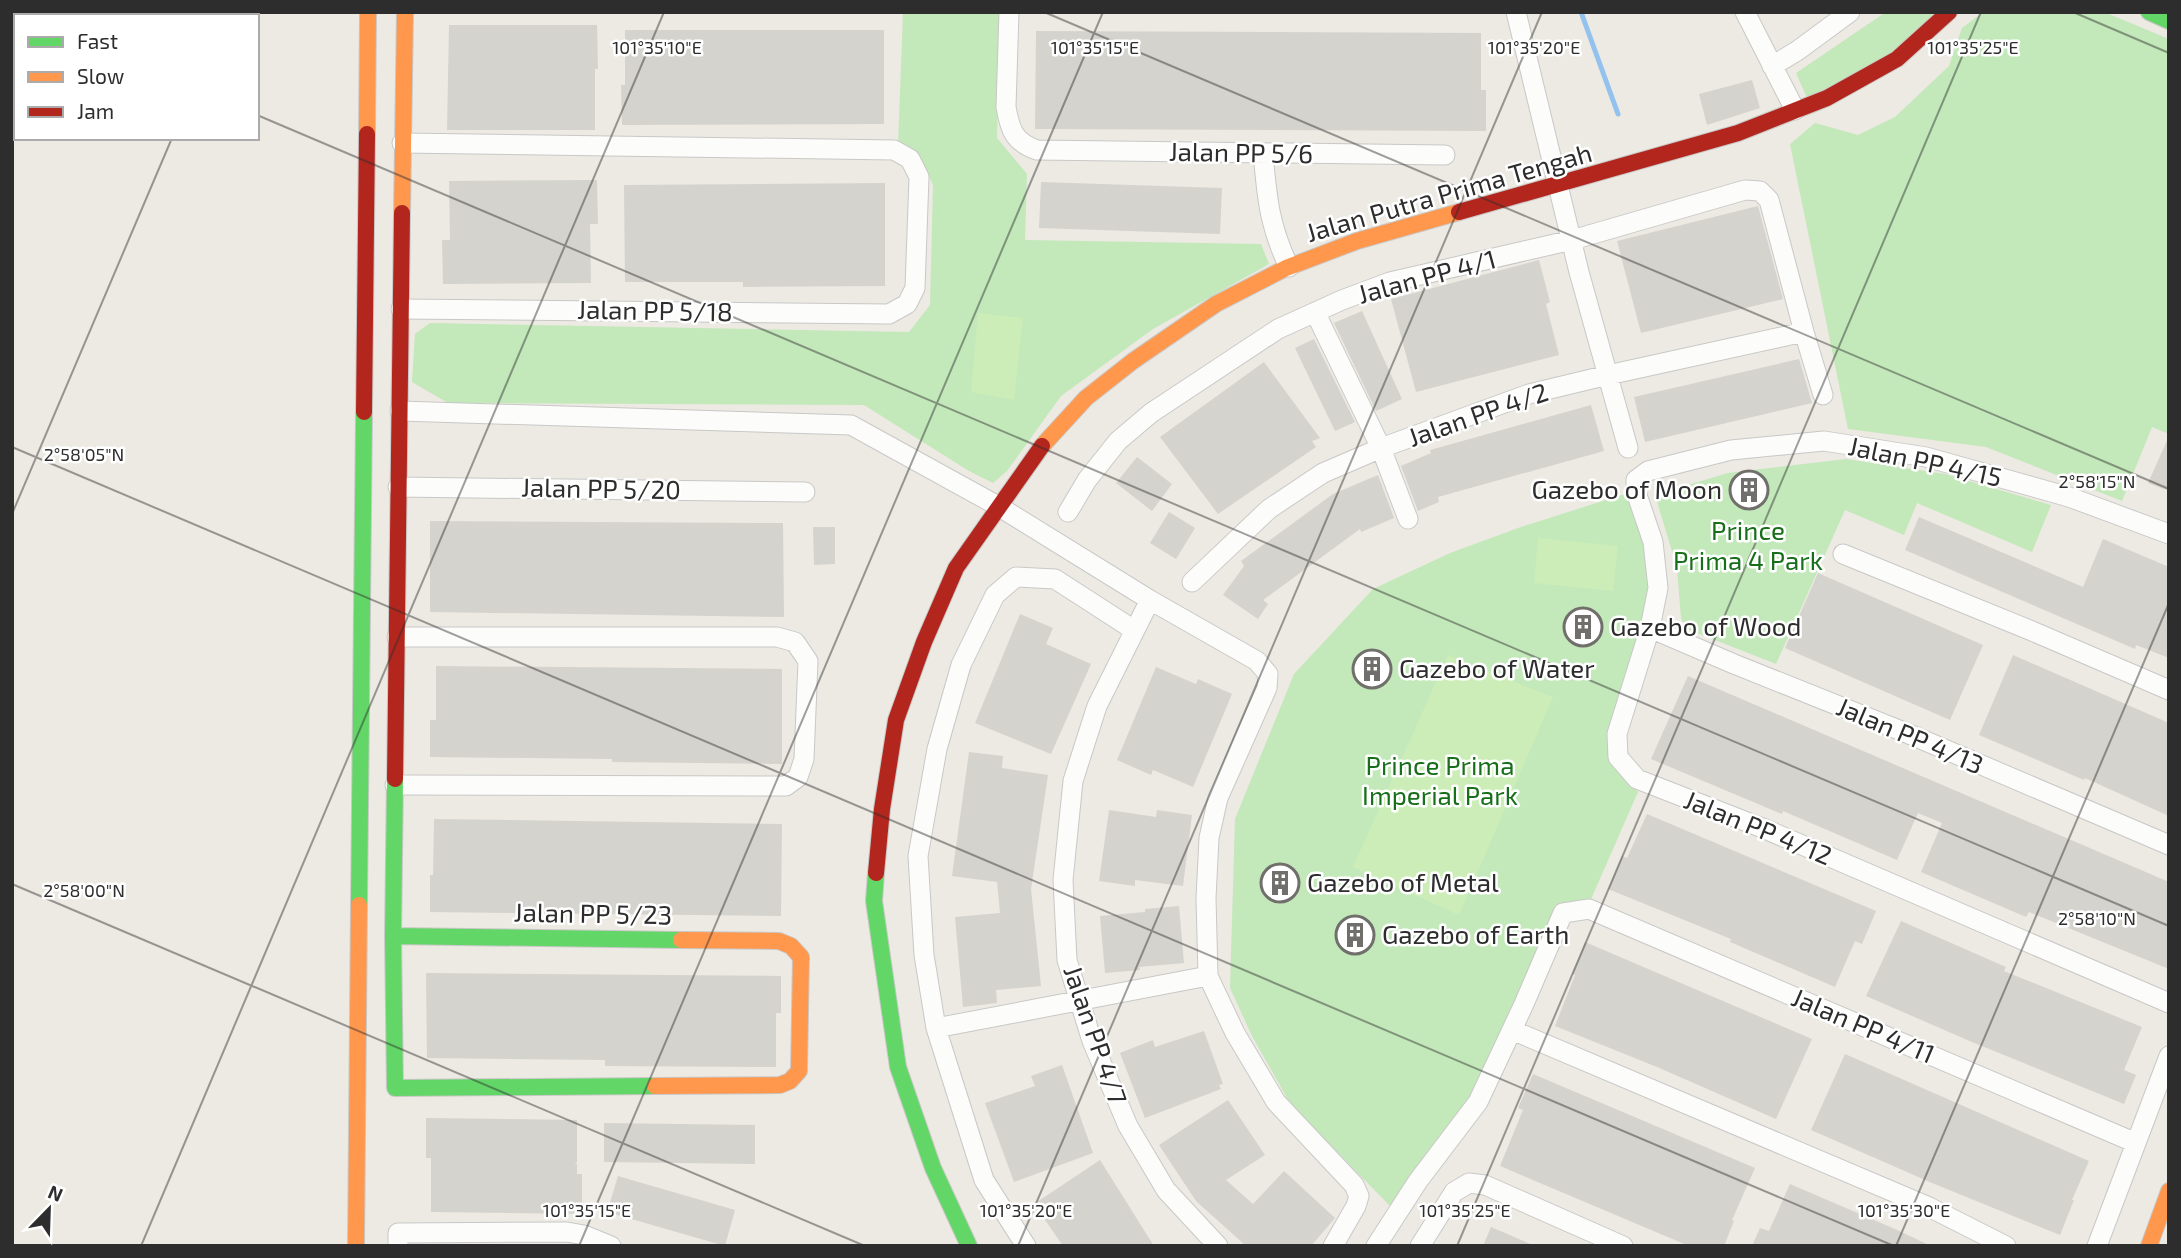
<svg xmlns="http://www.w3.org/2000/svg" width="2181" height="1258" font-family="'Exo 2',sans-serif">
  <rect width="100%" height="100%" fill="#eceae2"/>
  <!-- green -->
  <path fill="#c3e8ba" d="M903 12H1000L997 138 1027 174 1025 240 1261 244 1269 264 1153 329 1061 396 1007 471 993 483 969 471 864 405 448 403 412 382 415 334 430 323 909 332 930 305 933 185 924 165 898 145Z
    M1886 12H1940L1888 58 1807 98 1796 73Z
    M1983 12H2104L2169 39V434L2152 427 2122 501 1986 447 1848 429 1790 144 1815 123 1858 135 1895 117 1949 66 1962 28Z
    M1846 459 1945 474 2051 505 2032 552 1917 503 1904 535 1845 510 1776 664 1687 629 1681 618 1677 568 1655 495 1728 473Z
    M1631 492 1655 586 1614 764 1638 792 1588 906 1553 914 1486 1076 1394 1210 1291 1105 1252 1036 1230 988 1235 819 1294 674 1373 589 1450 553 1521 527Z"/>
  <!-- pitch -->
  <path fill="#cdedb8" d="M978 313 1023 318 1014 400 971 392Z
    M1538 538 1618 546 1613 591 1534 583Z
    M1448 655 1553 697 1459 915 1353 867Z"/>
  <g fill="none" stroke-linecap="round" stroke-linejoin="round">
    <!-- stream -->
    <path stroke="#94c2ef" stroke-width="5" d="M1581 12 1618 114"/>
  </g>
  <!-- building -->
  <path fill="#d5d3cd" d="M449 25H597L598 69H595V130H447Z
    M625 30H884V124L622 125 621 85H625Z
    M1036 31 1481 33V90H1486V131L1035 129Z
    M1752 80 1760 108 1707 125 1699 94Z
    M597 180 598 224H590L591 283 443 284 442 240H450L449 181Z
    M1041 182 1222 188 1220 234 1039 228Z
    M885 183V286L743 287V282H625L624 185Z
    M1758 206 1783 299 1641 333 1617 241Z
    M1539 260 1550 302 1546 304 1559 355 1416 392 1391 299Z
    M1362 311 1402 399 1376 411 1334 323Z
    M1314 339 1355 422 1335 431 1295 348Z
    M1799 359 1812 403 1645 442 1634 397Z
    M1264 362 1320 438 1312 441 1316 447 1218 514 1160 437Z
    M1591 405 1604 451 1438 497 1439 502 1418 511 1401 466 1431 453 1430 450Z
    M2169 436V491L2148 483Z
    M1137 457 1172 484 1152 511 1116 483Z
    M1378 475 1394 518 1361 532 1360 529 1263 600 1268 604 1258 619 1223 595 1244 566 1241 561 1333 494Z
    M1169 512 1195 528 1176 559 1150 543Z
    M1919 517 2083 587 2103 539 2169 567V658L2136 645 2135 649 1905 550Z
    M430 521 783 523 784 617 430 612Z
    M813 527H835V564L814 565Z
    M1818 573 1983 645 1950 720 1785 648Z
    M1020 614 1053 628 1046 644 1091 664 1051 754 975 723Z
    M2013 655 2169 723V816L2085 778 2084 780 1979 735Z
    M436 666 782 669V764L612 762V759L430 757V720H436Z
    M1156 667 1196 684 1198 679 1232 694 1193 787 1153 770 1151 775 1117 760Z
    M1688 676 2169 882V969L2029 912 2026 917 1921 872 1942 823 1918 813 1897 860 1783 811 1782 814 1651 759Z
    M969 752 1003 756 1002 768 1048 775 1031 889 1041 986 996 990 997 1003 963 1007 955 917 1000 913 997 882 952 876Z
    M1109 810 1156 817 1157 810 1192 815 1183 886 1135 880V886L1099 881Z
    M1647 814 1876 911 1862 944 1855 941 1835 987 1730 942 1731 939 1608 889 1622 856 1627 858Z
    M434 819 782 824 781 916 430 912V875H433Z
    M1289 872 1290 893 1271 892 1268 874Z
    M1179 906 1184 963 1139 967 1140 970 1105 973 1100 916 1145 912V909Z
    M1901 921 2006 967 2004 971 2142 1027 2124 1070 2136 1075 2124 1104 1972 1042 1866 996Z
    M1350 925 1366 932 1361 945 1344 939Z
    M1585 942 1812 1039 1776 1119 1657 1067 1555 1026 1575 975 1572 974Z
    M426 973 781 976V1013H776V1067L605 1066V1060L427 1058Z
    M1204 1031 1223 1084 1219 1085 1221 1089 1145 1118 1120 1053 1153 1040 1155 1047Z
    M1845 1054 2089 1161 2072 1200H2074L2060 1235 1932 1183 1811 1130Z
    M1062 1065 1093 1153 1014 1182 985 1103 1035 1086 1031 1076Z
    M1533 1074 1755 1168 1732 1220 1734 1221 1724 1246H1689L1500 1166 1523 1110 1518 1108Z
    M1228 1100 1265 1155 1226 1180 1253 1204 1284 1171 1335 1218 1311 1246H1246L1196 1201 1159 1145Z
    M426 1118 577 1120V1162L575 1164H577V1174H582V1214L431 1212V1158H426Z
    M604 1123 755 1125V1164L604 1162Z
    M1100 1160 1154 1246H1063L1034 1204Z
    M618 1176 735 1210 725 1246 607 1212Z
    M1790 1184 1895 1229 1931 1246H1752L1760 1228 1769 1231Z
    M1491 1227 1535 1246H1483Z"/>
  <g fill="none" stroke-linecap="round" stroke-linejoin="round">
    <defs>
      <path id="street" d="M1009 12 1006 107C1010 130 1014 142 1037 150L1445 155
        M1516 12 1579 272 1628 448
        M1745 12 1795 110
        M1772 66 1797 51 1850 12
        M1263 153C1267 198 1269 225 1289 267
        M401 309 889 314 907 304 915 288 919 177 910 159 894 150 402 143
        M1315 312 1381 448 1408 519
        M400 411 851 425 998 506 1150 600 1257 661 1268 674 1267 688 1218 798 1209 838 1206 898 1208 976 1235 1033 1276 1102 1354 1185 1359 1196 1356 1206 1333 1246
        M398 487 805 492
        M1068 512 1087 480 1118 441 1151 413 1278 329 1342 300 1390 282 1572 240 1745 190 1760 191 1769 200 1804 332 1823 395
        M2169 534 2069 497 1926 457 1824 441 1731 450 1648 471 1636 480V492L1653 542 1658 588 1650 628 1617 734 1618 757 1637 779 1765 829 2169 1003
        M1843 554 2032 631 2169 690
        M1192 582 1269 509 1323 473 1381 448 1529 394 1608 375 1804 332
        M1150 600 1097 706 1073 781 1063 880 1067 960 1092 1041 1128 1126 1166 1190 1218 1246
        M1650 628 1734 664 1909 734 2169 845
        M395 785 786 786 798 777 804 759 808 661 795 642 777 637H397
        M936 1028 1208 976
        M1512 1030 1929 1207 2006 1246
        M398 1246V1233L567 1232 584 1235 611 1246
        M1026 1246 984 1180 936 1028 924 955 918 856 937 749 961 665 995 595 1016 577 1055 579 1134 630
        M1376 1246 1418 1181 1478 1102 1524 1004 1563 913 1589 909 2136 1143
        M1420 1246 1454 1192 1469 1183 1485 1185 1623 1246
        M2097 1246 2169 1056"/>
      <path id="fast" d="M2149 12 2169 21
        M395 779 393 936 395 1088 655 1086
        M876 873 874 901 898 1067 933 1168 969 1246
        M359 905 364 412
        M393 936 681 940"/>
      <path id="slow" d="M367 134 368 12
        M402 213 405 12
        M1042 446 1086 398 1133 361 1216 304 1286 268 1357 241 1459 212
        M655 1086 780 1085 790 1081 799 1071 801 957 791 946 779 941 681 940
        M356 1246 359 905
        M2149 1246 2169 1191"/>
      <path id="jam" d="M1459 212 1738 133 1827 98 1897 59 1949 12
        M364 412 367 134
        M395 779 402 213
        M876 873 882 809 896 720 924 642 956 568 1042 446"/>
    </defs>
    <!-- street casing -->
    <use href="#street" stroke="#c9c8c7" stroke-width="21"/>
    <!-- fast casing -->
    <use href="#fast" stroke="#c9c8c7" stroke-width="18"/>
    <!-- slow casing -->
    <use href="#slow" stroke="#c9c8c7" stroke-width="18"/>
    <!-- jam casing -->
    <use href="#jam" stroke="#c9c8c7" stroke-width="18"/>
    <!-- street -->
    <use href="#street" stroke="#fcfcfb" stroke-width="19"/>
    <!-- fast -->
    <use href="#fast" stroke="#63d668" stroke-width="16"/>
    <!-- slow -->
    <use href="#slow" stroke="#ff974d" stroke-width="16"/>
    <!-- jam -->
    <use href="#jam" stroke="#b3261e" stroke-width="16"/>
  </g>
  <!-- ticks -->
  <path fill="none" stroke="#2d2d2d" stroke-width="2" stroke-opacity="0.45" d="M16 12 24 16M1044 12 2169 489M2073 12 2169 53M224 16 225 12M257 115 2169 926M12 447 1894 1246M12 514 172 138M12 884 865 1246M141 1246 664 12M579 1246 1103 12M1018 1246 1542 12M1457 1246 1981 12M1896 1246 2169 603"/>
  <!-- icons -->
  <defs>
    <symbol id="building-ring" viewBox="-11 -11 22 22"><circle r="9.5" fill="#fff" stroke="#706f6c" stroke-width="1.5"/><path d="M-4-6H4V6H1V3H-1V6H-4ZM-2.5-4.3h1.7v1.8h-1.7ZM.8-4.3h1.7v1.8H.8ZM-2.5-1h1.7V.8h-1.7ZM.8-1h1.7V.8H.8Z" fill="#706f6c"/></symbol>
  </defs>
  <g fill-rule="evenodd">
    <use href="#building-ring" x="1727" y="468" width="44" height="44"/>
    <use href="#building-ring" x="1561" y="605" width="44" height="44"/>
    <use href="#building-ring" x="1350" y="647" width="44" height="44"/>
    <use href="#building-ring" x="1258" y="861" width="44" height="44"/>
    <use href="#building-ring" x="1333" y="913" width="44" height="44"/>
  </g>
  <g text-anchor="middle" stroke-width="5" stroke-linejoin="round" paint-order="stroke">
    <!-- street labels -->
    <g font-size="26" fill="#2d2d2d" stroke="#fff">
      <text transform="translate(1241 153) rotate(1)" y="9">Jalan PP 5/6</text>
      <text transform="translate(1449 193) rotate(-16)" y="9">Jalan Putra Prima Tengah</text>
      <text transform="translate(1427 277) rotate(-15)" y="9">Jalan PP 4/1</text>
      <text transform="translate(655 311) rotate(1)" y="9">Jalan PP 5/18</text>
      <text transform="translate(1478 415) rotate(-19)" y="9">Jalan PP 4/2</text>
      <text transform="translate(1925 462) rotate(12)" y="9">Jalan PP 4/15</text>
      <text transform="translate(601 489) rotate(1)" y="9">Jalan PP 5/20</text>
      <text transform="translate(1910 736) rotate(23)" y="9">Jalan PP 4/13</text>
      <text transform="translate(1758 828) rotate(22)" y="9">Jalan PP 4/12</text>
      <text transform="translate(593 914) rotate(1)" y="9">Jalan PP 5/23</text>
      <text transform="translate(1863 1026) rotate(23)" y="9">Jalan PP 4/11</text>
      <text transform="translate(1095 1035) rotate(71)" y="9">Jalan PP 4/7</text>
    </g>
    <!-- poi labels -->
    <g font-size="26" fill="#2d2d2d" stroke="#fff" text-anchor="start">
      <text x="1722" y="499" text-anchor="end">Gazebo of Moon</text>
      <text x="1610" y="636">Gazebo of Wood</text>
      <text x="1399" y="678">Gazebo of Water</text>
      <text x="1307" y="892">Gazebo of Metal</text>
      <text x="1382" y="944">Gazebo of Earth</text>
    </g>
    <!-- park labels -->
    <g font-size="26" fill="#176f1a" stroke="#fff">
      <text x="1748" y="540">Prince<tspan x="1748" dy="30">Prima 4 Park</tspan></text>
      <text x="1440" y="775">Prince Prima<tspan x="1440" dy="30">Imperial Park</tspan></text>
    </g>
  </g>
  <g font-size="18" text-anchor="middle" fill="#2d2d2d" stroke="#fff" stroke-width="5" stroke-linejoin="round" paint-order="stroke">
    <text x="657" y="54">101°35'10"E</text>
    <text x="1095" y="54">101°35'15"E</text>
    <text x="1534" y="54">101°35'20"E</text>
    <text x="1973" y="54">101°35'25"E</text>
    <text x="84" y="461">2°58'05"N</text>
    <text x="2097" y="488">2°58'15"N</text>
    <text x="84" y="897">2°58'00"N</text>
    <text x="2097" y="925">2°58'10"N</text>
    <text x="587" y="1217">101°35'15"E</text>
    <text x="1026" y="1217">101°35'20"E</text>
    <text x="1465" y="1217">101°35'25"E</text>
    <text x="1904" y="1217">101°35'30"E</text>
  </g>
  <!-- border -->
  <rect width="2181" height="1258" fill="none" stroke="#2d2d2d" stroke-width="28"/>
  <!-- legend -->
  <rect x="14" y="14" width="245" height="126" fill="#ffffff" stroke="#ababab" stroke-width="2"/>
  <rect x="28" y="37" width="35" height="10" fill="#63d668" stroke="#ababab" stroke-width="2"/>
  <text x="77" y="49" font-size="21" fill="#2d2d2d">Fast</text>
  <rect x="28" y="72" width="35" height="10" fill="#ff974d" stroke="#ababab" stroke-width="2"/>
  <text x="77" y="84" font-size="21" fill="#2d2d2d">Slow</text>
  <rect x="28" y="107" width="35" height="10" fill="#b3261e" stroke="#ababab" stroke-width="2"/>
  <text x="77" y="119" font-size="21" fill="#2d2d2d">Jam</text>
  <!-- north arrow -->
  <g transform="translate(49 1209) rotate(23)" stroke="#ffffff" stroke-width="5" paint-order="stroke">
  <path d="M0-5L12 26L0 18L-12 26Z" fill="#2d2d2d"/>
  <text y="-10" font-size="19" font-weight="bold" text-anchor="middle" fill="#2d2d2d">N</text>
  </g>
</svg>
